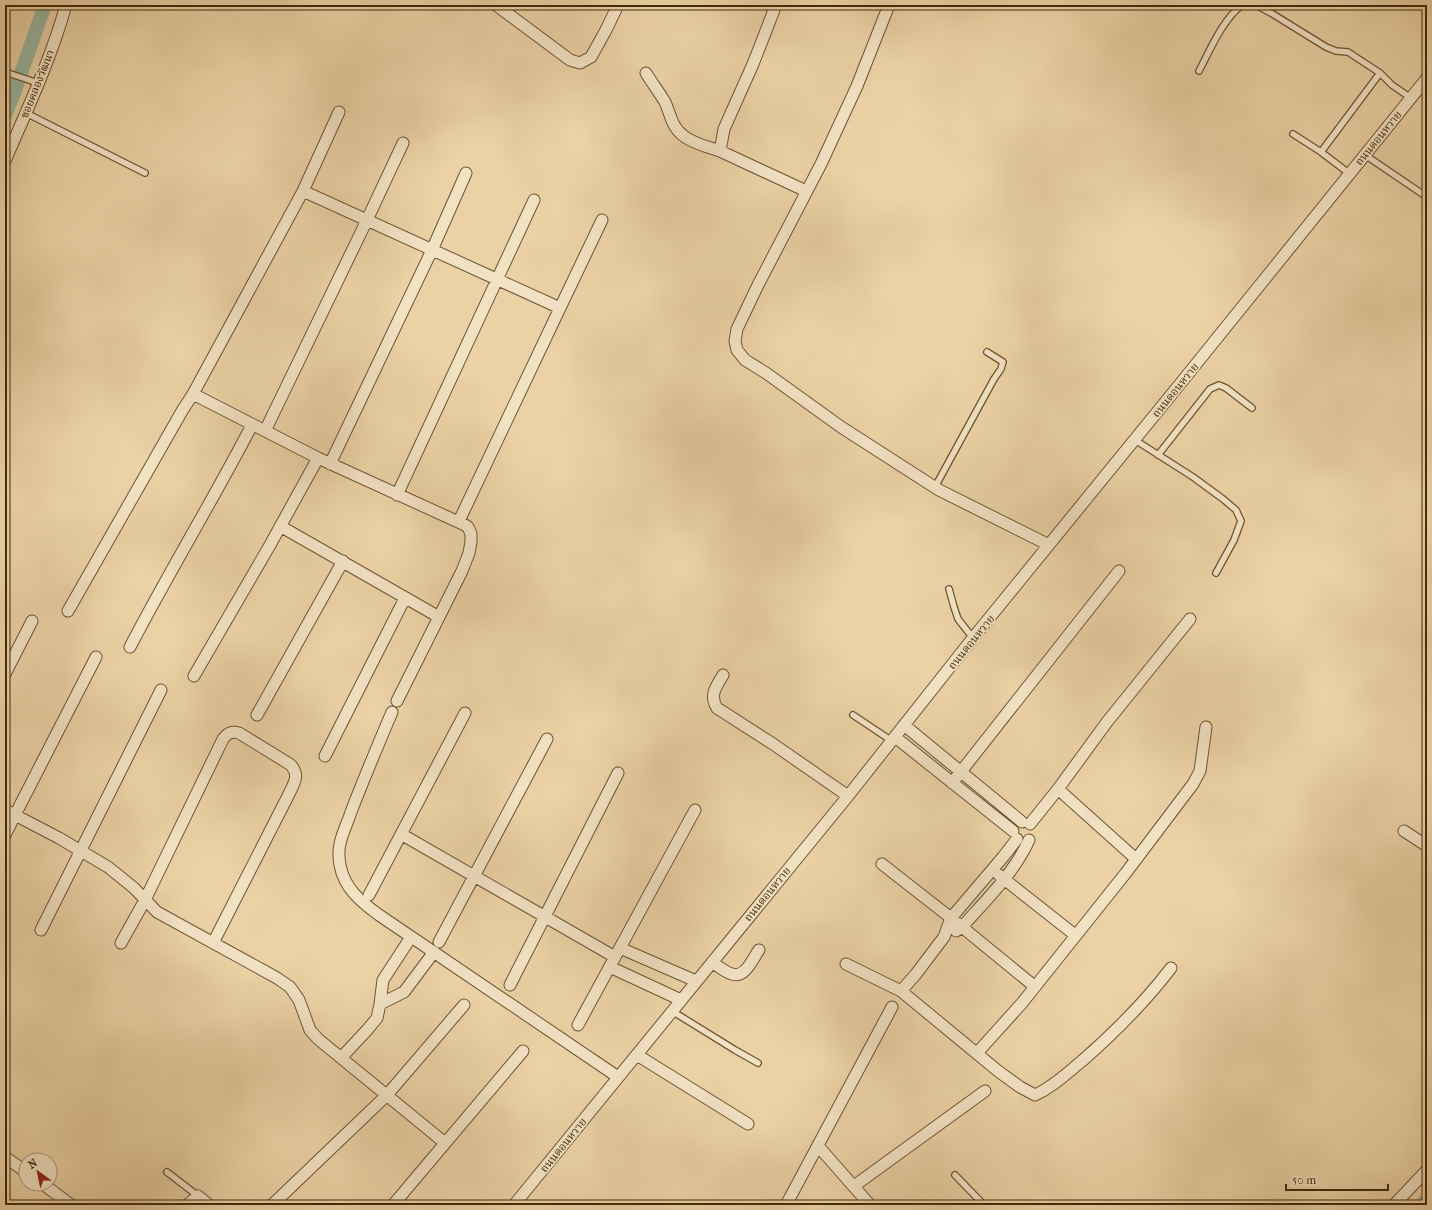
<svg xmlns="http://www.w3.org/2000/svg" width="1432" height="1210" font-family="'IM FELL French Canon','Noto Serif Thai',serif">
  <rect width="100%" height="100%" fill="#ebd2a5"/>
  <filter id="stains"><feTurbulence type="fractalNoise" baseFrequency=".005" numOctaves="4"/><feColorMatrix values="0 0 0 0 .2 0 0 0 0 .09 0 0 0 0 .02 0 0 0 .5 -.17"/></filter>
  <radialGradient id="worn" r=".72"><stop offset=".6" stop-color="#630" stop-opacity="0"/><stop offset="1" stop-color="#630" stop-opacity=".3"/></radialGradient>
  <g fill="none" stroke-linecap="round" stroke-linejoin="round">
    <!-- canal -->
    <path stroke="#99b8a4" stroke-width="14" d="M5 115 13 96 45 5
      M1421 1205 1427 1199"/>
    <defs>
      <path id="service" d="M1256 5 1271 13 1326 47 1336 51 1348 52 1380 73 1392 85 1411 98
        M1199 71C1210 50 1223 19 1242 5
        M5 72 38 83
        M26 113 145 173
        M1293 134 1321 152 1350 174
        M1321 152 1380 73
        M1365 155 1424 195H1427
        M1135 440 1193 477 1223 499 1236 510 1241 521 1234 540 1216 573
        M1158 455 1210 389 1219 385 1226 388 1252 408
        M935 487 994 379 1001 369 1003 362 987 352
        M949 589 954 607 958 619 973 638
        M853 715 892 741
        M672 1011 735 1050 758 1063
        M167 1172 198 1196
        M955 1175 984 1205"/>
      <path id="minor" d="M496 5 570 60 580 63 591 57 606 30 618 5
        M776 5 753 64 724 129 720 151 806 191
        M889 5 857 86 821 164 758 285 737 329 735 341 737 350 745 360 766 373 841 427 939 490 1049 545
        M646 73C652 83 659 92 665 102 671 115 671 127 685 137 695 144 708 147 720 151
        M5 161C27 110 51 59 66 5
        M303 191 560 308 602 220
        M193 394 318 458 465 525 468 527 471 534V542L469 553 462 571 397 701
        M265 431 367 220 403 143
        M330 464 432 250 466 173
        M397 495 534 200
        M459 521 560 308
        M280 526 439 617
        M68 611 182 411 193 394 303 191 339 112
        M130 647C169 572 213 500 252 425
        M5 674 32 621
        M723 675C716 687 709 695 717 708L773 744 848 796
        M194 676 270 545 318 458
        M392 712C378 745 364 778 351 812 348 822 342 833 340 844 338 851 339 859 340 865 344 888 361 902 379 915L618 1077
        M257 715 343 561
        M904 725 1022 822
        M895 737 1013 831
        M325 756 405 598
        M952 783 1119 571
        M1058 789 1136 859
        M5 810 15 815 96 657
        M1030 824 1058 789 1107 722 1190 619
        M1404 831 1427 846
        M401 834 615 957
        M5 835 15 815 59 838 108 867 134 888 157 912 277 978 290 987 299 1000 310 1030 318 1039 445 1143
        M882 864 951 918 1034 986
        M999 875 1075 935
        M369 895 465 713
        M41 930 161 690
        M956 931 962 927C986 900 1014 873 1029 840
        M411 937 383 980 380 1004 404 992 434 952
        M439 942 547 739
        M121 943 145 900 223 739C228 733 231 731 239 733L291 765C300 776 294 783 289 794L213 943
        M620 948 696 981
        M712 962C718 966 725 972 732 974 745 979 753 958 759 950
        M846 964 901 991 998 1071 1020 1087 1035 1095C1053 1087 1067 1073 1082 1061 1114 1033 1145 1002 1171 968
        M610 967 681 1000
        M510 985 618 773
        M901 991 916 974 944 937 951 918 1003 857 1017 839
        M578 1025 695 810
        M977 1053 1022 1003 1125 874 1193 784 1200 771 1206 727
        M637 1055 748 1124
        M341 1058 368 1029 377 1018 380 1004
        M818 1146 870 1205
        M5 1157 26 1172
        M43 1184 71 1205
        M854 1186 985 1091
        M187 1205 198 1196 209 1205
        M272 1205 387 1095 464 1005
        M393 1205 523 1051
        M514 1205 848 796 973 638 1184 379 1427 78
        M786 1205 892 1007
        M1394 1205 1427 1170"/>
    </defs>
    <!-- service casing -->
    <use href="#service" stroke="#6c5432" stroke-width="8"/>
    <!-- minor casing -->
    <use href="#minor" stroke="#6c5432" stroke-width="13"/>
    <!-- service -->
    <use href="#service" stroke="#f2e2c4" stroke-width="5.5"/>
    <!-- minor -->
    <use href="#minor" stroke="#f2e2c4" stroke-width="11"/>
  </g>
  <g text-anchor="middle" stroke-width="3.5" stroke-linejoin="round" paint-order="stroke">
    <!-- street labels -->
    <g font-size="11" fill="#422a0c" stroke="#f2e2c4">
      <text transform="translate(37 84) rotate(-68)" y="4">ซอยคลองวัฒนา</text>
      <text transform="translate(1378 138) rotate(-51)" y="4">ถนนดอนหวาย</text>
      <text transform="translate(1175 390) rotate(-51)" y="4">ถนนดอนหวาย</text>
      <text transform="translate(971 642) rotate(-51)" y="4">ถนนดอนหวาย</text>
      <text transform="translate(767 894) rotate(-51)" y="4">ถนนดอนหวาย</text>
      <text transform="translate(563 1145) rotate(-51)" y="4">ถนนดอนหวาย</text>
    </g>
  </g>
  <!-- margin -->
  <rect width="1432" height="1210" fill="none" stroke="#ebd2a5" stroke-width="20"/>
  <rect x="6" y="6" width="1420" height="1198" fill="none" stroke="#422a0c" stroke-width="2"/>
  <rect x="10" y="10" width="1412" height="1190" fill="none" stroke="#422a0c"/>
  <!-- north arrow -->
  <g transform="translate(38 1172) rotate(327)"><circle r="19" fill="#f2e2c4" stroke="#ac987a"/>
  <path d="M0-3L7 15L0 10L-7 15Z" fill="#8f2418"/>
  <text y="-6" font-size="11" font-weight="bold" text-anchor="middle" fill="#422a0c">N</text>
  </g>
  <!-- scale -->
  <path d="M1286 1184v6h102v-6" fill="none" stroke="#422a0c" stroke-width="2"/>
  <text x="1292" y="1184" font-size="12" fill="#422a0c" stroke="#f2e2c4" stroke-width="3" paint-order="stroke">50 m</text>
  <rect width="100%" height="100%" filter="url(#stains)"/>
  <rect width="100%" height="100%" fill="url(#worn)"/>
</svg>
